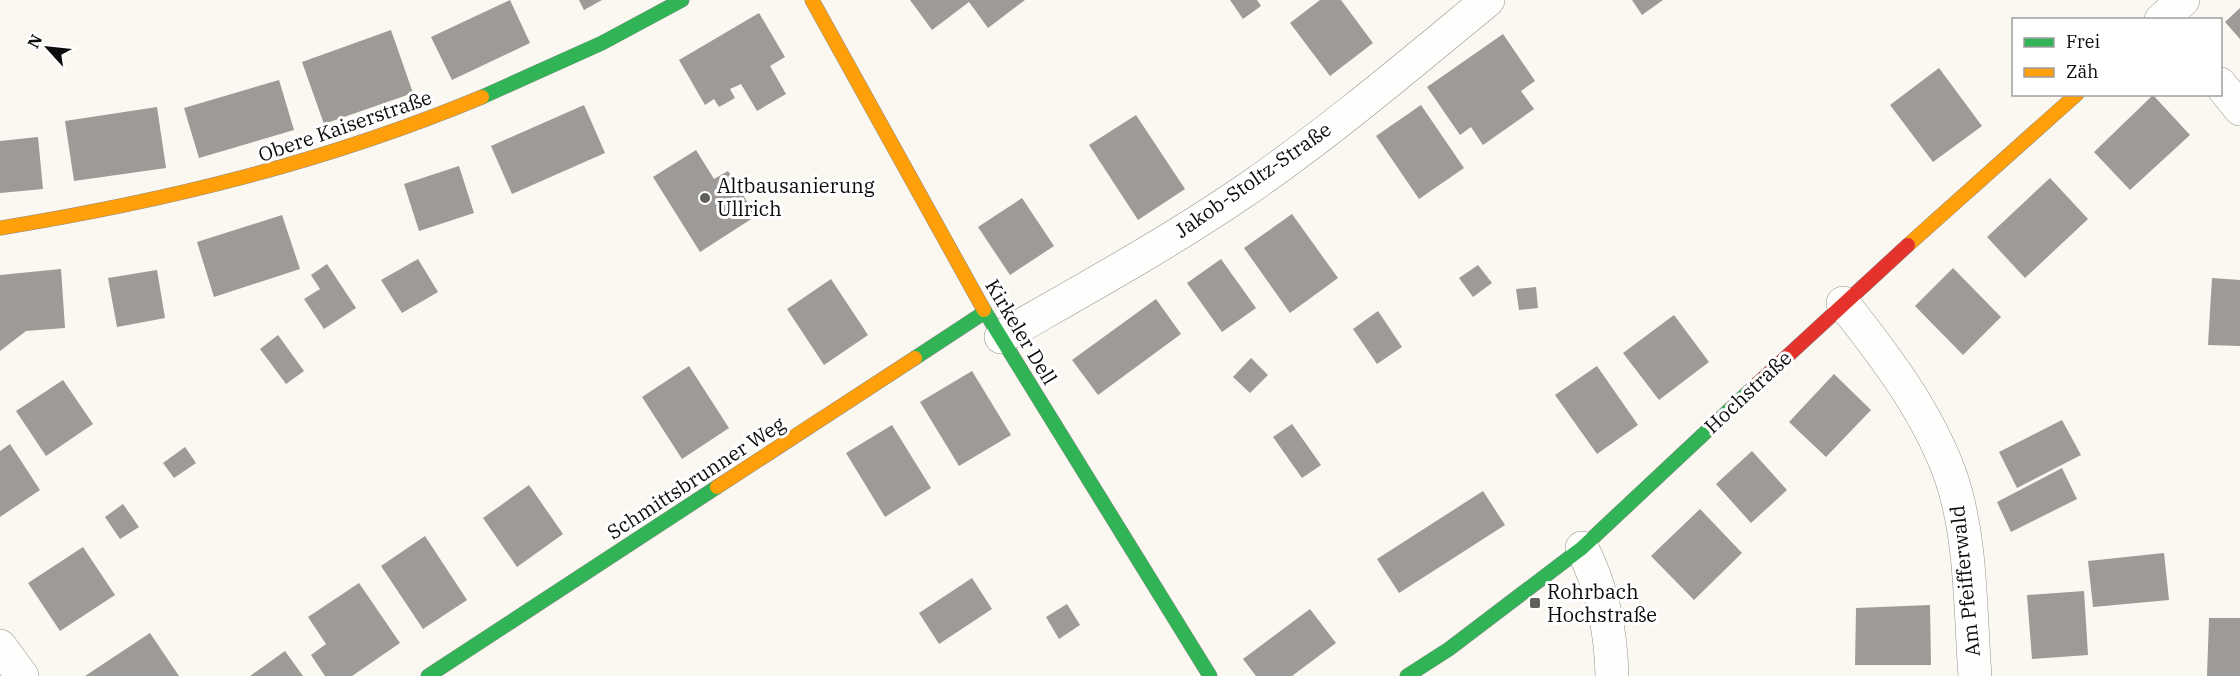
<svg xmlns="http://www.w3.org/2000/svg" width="2240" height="676" font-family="'IBM Plex Serif',serif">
  <rect width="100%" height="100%" fill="#faf8f1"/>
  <!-- building -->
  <path fill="#9d9a97" d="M510 0 530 43 452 80 431 37Z
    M579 0H602L584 10Z
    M910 0H1025L988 28 969 2 932 30Z
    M1230 0H1257L1261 6 1243 19Z
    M1320 0H1341L1373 43 1330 76 1290 23Z
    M1632 0H1663L1642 15Z
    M2240 8V39L2225 22Z
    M759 13 785 57 770 66 786 94 757 111 741 84 730 89 735 98 719 107 714 99 705 105 679 60Z
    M391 30 413 93 324 124 302 62Z
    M1503 34 1535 81 1521 91 1534 109 1483 145 1471 127 1460 135 1427 87Z
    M1939 68 1982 126 1933 162 1890 105Z
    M279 80 294 130 199 158 184 108Z
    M2153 95 2190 135 2130 190 2094 152Z
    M584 105 605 153 512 194 491 146Z
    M1421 105 1464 168 1419 199 1376 136Z
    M157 107 166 168 74 181 65 121Z
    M1136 115 1185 189 1138 220 1089 145Z
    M38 137 43 189 0 193V141Z
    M696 150 714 179 728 171 756 216 700 252 653 177Z
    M459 166 474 213 419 231 404 184Z
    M2050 178 2088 219 2025 278 1987 237Z
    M1022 198 1054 246 1010 275 978 227Z
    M1292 214 1338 278 1290 313 1244 248Z
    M282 215 300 269 214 297 197 242Z
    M418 259 438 292 402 313 381 280Z
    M1221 259 1256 308 1222 332 1187 283Z
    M327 264 356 308 324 329 304 299 320 289 311 275Z
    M1478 265 1492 283 1473 297 1459 278Z
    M1953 268 2001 317 1963 355 1915 306Z
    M61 269 65 328 26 331 0 351V275Z
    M157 270 165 318 117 327 108 278Z
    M2212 278 2240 280V346L2208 345Z
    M831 279 868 335 824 365 787 309Z
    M1536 287 1538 308 1519 310 1516 289Z
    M1156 299 1181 334 1098 395 1072 360Z
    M1378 311 1402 347 1377 364 1353 329Z
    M1674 315 1709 362 1659 400 1623 353Z
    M278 335 304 371 286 384 260 349Z
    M1251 358 1268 375 1250 393 1233 377Z
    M689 366 729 428 682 459 642 397Z
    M1597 366 1638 425 1597 454 1555 395Z
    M972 371 1011 435 959 466 920 402Z
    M1834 374 1871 410 1826 457 1789 422Z
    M63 380 93 424 46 456 16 411Z
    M2062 420 2081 455 2017 488 1999 452Z
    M1292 424 1321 465 1302 478 1273 437Z
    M892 425 931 488 885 517 846 453Z
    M10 444 40 490 0 517V451Z
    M185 447 196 463 174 478 163 463Z
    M1752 451 1787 490 1751 523 1716 484Z
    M2062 468 2077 499 2011 532 1997 502Z
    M529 485 563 534 517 567 483 518Z
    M1483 491 1505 525 1399 593 1377 559Z
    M123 504 139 527 120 539 105 517Z
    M1700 509 1742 553 1694 600 1651 556Z
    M425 536 467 600 423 629 381 566Z
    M83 547 115 595 60 631 28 583Z
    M2164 553 2169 600 2093 607 2088 561Z
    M972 578 992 609 939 644 919 613Z
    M359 583 400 643 352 676H325L311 655 326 644 308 617Z
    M2084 591 2088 655 2032 659 2027 595Z
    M1067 604 1080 625 1059 639 1046 617Z
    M1930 605 1931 665H1855L1856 608Z
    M1310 609 1336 643 1292 676H1256L1243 659Z
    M2209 618H2240V676H2207Z
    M150 633 179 676H85Z
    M285 651 303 676H250Z"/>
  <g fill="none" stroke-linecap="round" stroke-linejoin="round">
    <defs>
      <path id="street" d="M2161 20 2183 0
        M2220 84 2240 109
        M1843 303C1885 356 1928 412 1951 477 1972 539 1970 611 1975 676
        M1001 337C1083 290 1167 244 1246 190 1330 132 1409 65 1488 0
        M1582 548C1603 589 1611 631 1612 676
        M0 646 22 676"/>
      <path id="fast" d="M482 97 602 43 682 0
        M984 310 1210 676
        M915 358 985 312
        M428 676 717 487
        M1407 676 1449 649 1582 548 1756 385"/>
      <path id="slow" d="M812 0 984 310
        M0 228C166 201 326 162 482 97
        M1908 245 2077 94
        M717 487 915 358"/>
      <path id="jam" d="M1756 385 1908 245"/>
    </defs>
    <!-- street casing -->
    <use href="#street" stroke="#93928f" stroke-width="34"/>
    <!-- fast casing -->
    <use href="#fast" stroke="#8a8986" stroke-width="15"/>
    <!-- slow casing -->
    <use href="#slow" stroke="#8a8986" stroke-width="15"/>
    <!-- jam casing -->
    <use href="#jam" stroke="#8a8986" stroke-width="15"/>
    <!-- street -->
    <use href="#street" stroke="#fefefd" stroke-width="33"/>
    <!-- fast -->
    <use href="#fast" stroke="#30b455" stroke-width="14"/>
    <!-- slow -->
    <use href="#slow" stroke="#ff9f0a" stroke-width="14"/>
    <!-- jam -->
    <use href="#jam" stroke="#e5322d" stroke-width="14"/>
  </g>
  <!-- markers -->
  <g fill="#5f5f5c" stroke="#fff" stroke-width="2">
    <circle cx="705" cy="198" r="6"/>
    <rect x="1529" y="597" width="12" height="12" rx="3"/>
  </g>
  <g text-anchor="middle" stroke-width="6" stroke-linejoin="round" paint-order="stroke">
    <!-- street labels -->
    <g font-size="20" fill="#0c0c0c" stroke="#fff">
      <text transform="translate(345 126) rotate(-19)" y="7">Obere Kaiserstraße</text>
      <text transform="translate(1253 180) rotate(-35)" y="7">Jakob-Stoltz-Straße</text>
      <text transform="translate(1021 332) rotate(59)" y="7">Kirkeler Dell</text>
      <text transform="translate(1748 392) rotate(-43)" y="7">Hochstraße</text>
      <text transform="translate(696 478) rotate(-33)" y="7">Schmittsbrunner Weg</text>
      <text transform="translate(1965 581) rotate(-96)" y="7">Am Pfeifferwald</text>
    </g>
    <!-- poi labels -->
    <g font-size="20" fill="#0c0c0c" stroke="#fff" text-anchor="start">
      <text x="717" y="193">Altbausanierung<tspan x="717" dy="23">Ullrich</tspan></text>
      <text x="1547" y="599">Rohrbach<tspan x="1547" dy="23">Hochstraße</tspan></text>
    </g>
  </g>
  <!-- legend -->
  <rect x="2012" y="18" width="210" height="78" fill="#ffffff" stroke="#9e9e9e" stroke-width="1.5"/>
  <rect x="2024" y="38" width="30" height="9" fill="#30b455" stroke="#9e9e9e" stroke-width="1.5"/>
  <text x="2066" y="48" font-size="18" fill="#0c0c0c">Frei</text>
  <rect x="2024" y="68" width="30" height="9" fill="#ff9f0a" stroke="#9e9e9e" stroke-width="1.5"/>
  <text x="2066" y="78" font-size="18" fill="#0c0c0c">Zäh</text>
  <!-- north arrow -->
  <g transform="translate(48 48) rotate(297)" stroke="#ffffff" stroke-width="4.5" paint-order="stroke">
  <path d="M0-4.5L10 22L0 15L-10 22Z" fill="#0c0c0c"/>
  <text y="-9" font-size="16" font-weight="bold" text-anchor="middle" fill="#0c0c0c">N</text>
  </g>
</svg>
